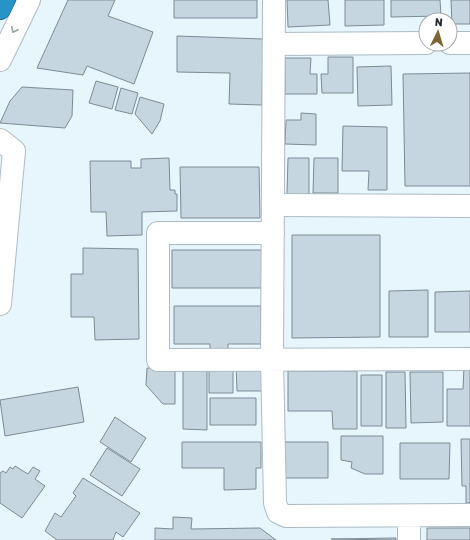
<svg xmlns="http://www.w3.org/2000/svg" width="470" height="540" font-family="Rubik,sans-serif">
  <rect width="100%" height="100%" fill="#e7f5fd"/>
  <!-- building -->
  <path fill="#c5d6e0" stroke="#7c8b95" d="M68 0H115L108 16 153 32 134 84 87 66 83 75 37 68Z
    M174 0H257V18H174Z
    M287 0H328L330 25 288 27Z
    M345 0H384V25L345 26Z
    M391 0H440L441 16 391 17Z
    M451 0H470V24H452Z
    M177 36 263 39 262 105 229 104 230 73 177 72Z
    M328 57H353V93H322L321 74H328Z
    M285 58H311L310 74H317V94H285Z
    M391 66 392 105 358 106 357 67Z
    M470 73V186H405L403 74Z
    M96 81 118 87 112 109 89 103Z
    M22 87 73 90 72 116 65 128 0 123 10 101Z
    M121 88 138 93 132 114 115 110Z
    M140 97 164 104 160 121 152 134 135 114Z
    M301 113 316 114V145L285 144 286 120H301Z
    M343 126 387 127V190H368L369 171H342Z
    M169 158 170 190H175V194H177V211L142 212V235L107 236 106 212H91L90 161H131V168H141V159Z
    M288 158H309V194H287Z
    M314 158H338V193H313Z
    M180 167H259L260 218H181Z
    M292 235H380V337L292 338Z
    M83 248 138 249 139 339 95 340 94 317H71V274H83Z
    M172 250H262V288H172Z
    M428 290V337H389V291Z
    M470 291V332H435V292Z
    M174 306H261V344H228V349H210V344H174Z
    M236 365 265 366V391H237Z
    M464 366H470V426H447V389H463Z
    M147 368H175V404H163L146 385Z
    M183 368H207V430L183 429Z
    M233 368V393H209V369Z
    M288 371H357V429H333L332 411H288Z
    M386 372H405L406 428H386Z
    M410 372H443V422L411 423Z
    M361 375H382V426H361Z
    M78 387 84 422 5 436 0 400Z
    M210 398H256V425H210Z
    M115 417 146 438 131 462 100 442Z
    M341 436H383V474H365L351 468 352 462 341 460Z
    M461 439H470V503H466V486H462Z
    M182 442H261V468H256V489L224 490V468H182Z
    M283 442H328V478H284Z
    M400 443H450L449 479H400Z
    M107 448 140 469 122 496 90 475Z
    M15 466 28 474 33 467 40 471 35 479 45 486 22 518 0 503V473L3 471 6 473 10 467 13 469Z
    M83 478 140 513 123 537 116 532 113 540H57L45 531 55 513 61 517 76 496 73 493Z
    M173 517 192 518 191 529 260 528 276 540H155V528L173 529Z
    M427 528H470V540H427Z
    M396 538V540L331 539Z"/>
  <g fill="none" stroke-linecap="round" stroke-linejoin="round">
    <defs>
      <path id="minor" d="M274 0 272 359 275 503 278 512 286 516 470 515
        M450 43H470
        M274 44 426 43
        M0 140 14 151 0 304
        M273 233H158V360L470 359
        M409 516V540"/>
      <path id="tertiary" d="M274 205 470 206"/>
      <path id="secondary" d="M0 60 29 0"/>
      <path id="motorway" d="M0 8 4 0"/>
    </defs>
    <!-- minor casing -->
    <use href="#minor" stroke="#abbcc6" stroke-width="24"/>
    <!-- tertiary casing -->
    <use href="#tertiary" stroke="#abbcc6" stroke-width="24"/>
    <!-- secondary casing -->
    <use href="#secondary" stroke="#abbcc6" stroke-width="24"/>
    <!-- motorway casing -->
    <use href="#motorway" stroke="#256e91" stroke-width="24"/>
    <!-- minor -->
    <use href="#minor" stroke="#fff" stroke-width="22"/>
    <!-- tertiary -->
    <use href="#tertiary" stroke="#fff" stroke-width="22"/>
    <!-- secondary -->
    <use href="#secondary" stroke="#fff" stroke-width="22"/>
    <!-- motorway -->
    <use href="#motorway" stroke="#2794c7" stroke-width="22"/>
  </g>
  <!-- one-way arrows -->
  <defs><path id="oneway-chevron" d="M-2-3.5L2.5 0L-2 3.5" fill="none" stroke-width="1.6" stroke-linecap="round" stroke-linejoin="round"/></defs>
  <use stroke="#9c9ea0" href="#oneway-chevron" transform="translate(14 30) rotate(116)"/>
  <!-- north arrow -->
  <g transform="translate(438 32) rotate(5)"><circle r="19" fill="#ffffff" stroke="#a7a9ab"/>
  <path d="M0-3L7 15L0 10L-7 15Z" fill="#7c6636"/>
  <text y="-6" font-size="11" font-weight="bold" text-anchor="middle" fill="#22282c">N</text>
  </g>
</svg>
